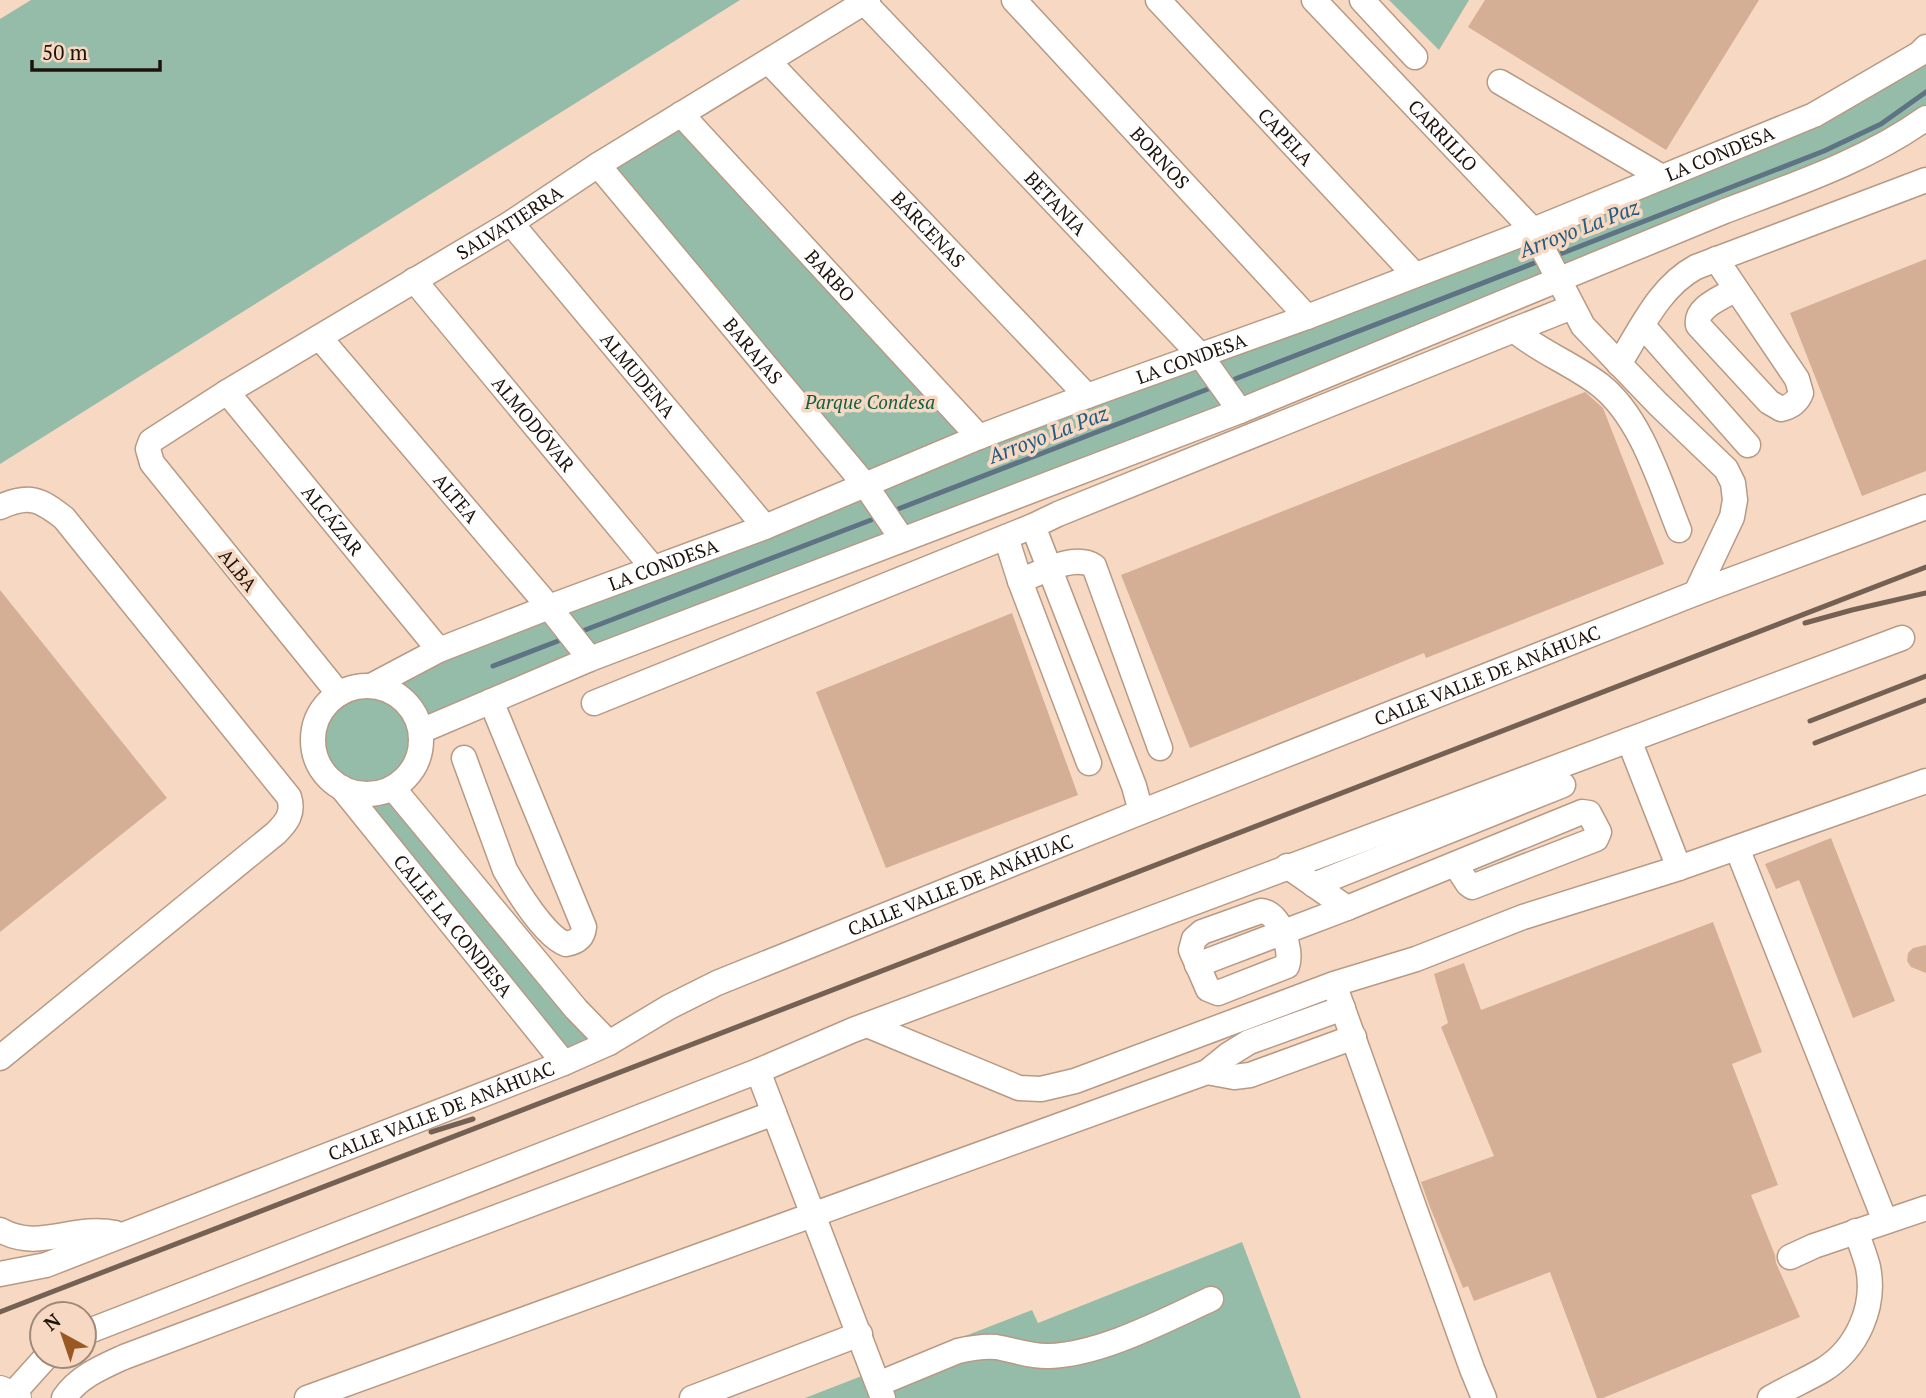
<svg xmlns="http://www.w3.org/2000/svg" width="1926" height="1398" font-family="'PT Serif',serif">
  <rect width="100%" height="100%" fill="#f7d8c2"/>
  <!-- green -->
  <path fill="#95bca9" d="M31 0H740L0 464V19Z
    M1389 0H1469L1439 50Z
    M1926 47V118L1907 132 421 731C420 760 415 770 393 788L609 1043 564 1063 342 789C292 752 310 692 371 686L865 486 598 165 681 114 980 437 1814 115Z
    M1242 1242 1301 1398H805L1032 1310 1038 1323Z"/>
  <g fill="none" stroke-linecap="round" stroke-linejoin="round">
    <!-- stream -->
    <path stroke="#5e7383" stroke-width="5" d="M1555 256 1824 151 1881 124 1926 92
      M1235 379 1542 260
      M898 509 1208 389
      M585 630 871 520
      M493 666 558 641"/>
  </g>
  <!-- building -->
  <path fill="#d4af96" d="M1485 0H1759L1666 150 1468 27Z
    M1926 259V471L1862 496 1790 313Z
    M1585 392 1603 408 1664 564 1426 658 1424 653 1190 748 1121 575Z
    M0 590 167 798 0 932Z
    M1012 613 1078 795 886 868 816 692Z
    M1831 838 1895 1001 1853 1018 1799 880 1776 889 1765 864Z
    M1713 922 1762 1052 1732 1064 1778 1185 1751 1195 1775 1255 1776 1263 1800 1317 1603 1398H1597L1550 1272 1474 1301 1468 1286 1463 1288 1430 1207 1421 1182 1494 1156 1441 1027 1448 1023 1434 974 1464 963 1481 1010Z
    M1926 945V973L1911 967 1907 961 1908 953 1913 948Z"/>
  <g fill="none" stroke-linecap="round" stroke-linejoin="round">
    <defs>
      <g id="minor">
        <path id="s1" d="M1014 0 1307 317"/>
        <path id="s2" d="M1158 0 1414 274"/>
        <path id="s3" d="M1314 0 1533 230 1583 326 1658 404 1726 469 1733 483 1735 500 1732 517 1696 593"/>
        <path d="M1362 0 1415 57"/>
        <path id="s4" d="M864 2 1201 356 1240 411"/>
        <path id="s5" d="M769 62 1087 396"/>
        <path d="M1500 82 1662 177"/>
        <path id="s6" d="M681 114 979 437"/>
        <path id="s7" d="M598 165 866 486 902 539"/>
        <path id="s8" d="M511 223 765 527"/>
        <path d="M1716 259 1797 379 1801 393C1797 403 1790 407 1781 409L1769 402 1698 325C1695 307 1722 298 1736 289"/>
        <path id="s9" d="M414 280 653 568"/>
        <path d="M1643 326 1748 445"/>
        <path d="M1514 330 1572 307"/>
        <path id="s10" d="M320 338 549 607 590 659"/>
        <path d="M1619 364C1641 329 1659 287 1696 267L1926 180"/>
        <path id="s11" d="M227 392 439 650"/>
        <path d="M0 507C29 494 40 499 64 518L289 797C294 813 287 822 276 833L0 1058"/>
        <path d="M1006 537 1020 581 1089 763"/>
        <path d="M1020 581C1040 573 1074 553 1094 566L1160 748"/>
        <circle cx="367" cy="740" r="54"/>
        <path id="s12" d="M371 686 439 650 549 607 765 527 979 437 1087 396 1307 317 1533 230 1814 115 1919 54 1926 47"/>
        <path id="s13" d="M339 694 152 463 148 449 151 441 227 392 511 223 598 165 868 0"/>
        <path d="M594 703 1033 526"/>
        <path d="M421 731 590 659 1240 411 1725 211C1793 185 1866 161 1926 118"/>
        <path d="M1629 740 1679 868"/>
        <path d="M464 758 505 870C516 889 545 937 566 944 577 942 583 938 584 927L491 701"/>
        <path id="s14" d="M342 788 564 1063"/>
        <path d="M393 788 576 1009 609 1043"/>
        <path d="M1141 812 1134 786 1033 526 1058 514 1514 330C1540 352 1573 364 1600 385 1641 417 1660 483 1679 530"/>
        <path d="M1737 848 1885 1221"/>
        <path d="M1287 866 1347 908 1582 812 1589 813 1599 832 1596 839 1472 887 1468 884 1455 864"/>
        <path d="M1314 885 1563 785"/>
        <path d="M1261 911C1280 912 1293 950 1287 966L1218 993 1208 989 1191 950 1194 939 1202 932Z"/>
        <path d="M1197 965 1347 908"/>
        <path d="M1338 995 1472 1369 1484 1398"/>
        <path d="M867 1025 1019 1088 1041 1089 1075 1081 1334 984 1416 959 1523 917 1679 868 1926 781"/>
        <path d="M758 1071 883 1398"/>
        <path d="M1207 1072 1234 1077 1250 1075 1354 1037"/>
        <path d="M0 1230C39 1252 73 1224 115 1233"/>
        <path d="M1790 1257 1814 1246 1926 1208"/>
        <path id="s15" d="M0 1274 46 1265 564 1063 609 1043 669 1007 717 983 1141 812 1696 593 1926 507"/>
        <path d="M84 1333 758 1071 853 1030 1902 638"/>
        <path d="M878 1384 958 1351C971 1348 983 1346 996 1347 1014 1350 1031 1357 1049 1356 1102 1354 1163 1321 1211 1299"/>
        <path d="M11 1396 47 1356"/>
        <path d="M64 1398C78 1377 102 1367 124 1357L774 1113"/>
        <path d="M307 1398 1207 1072 1228 1055 1249 1042 1343 1008"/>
        <path d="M692 1398 860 1334"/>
        <path d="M1770 1398C1787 1388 1806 1380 1823 1370 1857 1349 1876 1307 1868 1267 1865 1255 1860 1243 1856 1231"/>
      </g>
      <path id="major" d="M0 1392 15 1398"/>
    </defs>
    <!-- minor casing -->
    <use href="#minor" stroke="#b79a85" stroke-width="27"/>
    <!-- major casing -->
    <use href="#major" stroke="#b79a85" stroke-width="34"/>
    <!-- minor -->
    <use href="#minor" stroke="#fff" stroke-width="24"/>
    <!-- major -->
    <use href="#major" stroke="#fff" stroke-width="32"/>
    <!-- rail -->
    <path stroke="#746153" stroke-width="5" d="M1805 623 1852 610 1926 593
      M1810 721 1926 676
      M1815 743 1926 700
      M431 1132 473 1119
      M0 1312 1926 567"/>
  </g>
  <g text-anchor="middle" stroke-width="7" stroke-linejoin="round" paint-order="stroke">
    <!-- street labels -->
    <g font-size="19" fill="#1e130b" stroke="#f7d8c2">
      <text dy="7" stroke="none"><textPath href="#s3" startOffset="187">CARRILLO</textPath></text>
      <text dy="7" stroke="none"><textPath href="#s2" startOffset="187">CAPELA</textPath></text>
      <text dy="7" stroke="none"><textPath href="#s12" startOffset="1451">LA CONDESA</textPath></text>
      <text dy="7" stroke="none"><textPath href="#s1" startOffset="215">BORNOS</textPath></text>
      <text dy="7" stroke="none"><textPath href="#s4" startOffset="278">BETANIA</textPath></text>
      <text dy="7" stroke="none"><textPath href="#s13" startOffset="740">SALVATIERRA</textPath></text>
      <text dy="7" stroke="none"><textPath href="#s5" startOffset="231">BÁRCENAS</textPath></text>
      <text dy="7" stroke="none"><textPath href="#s6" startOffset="220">BARBO</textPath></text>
      <text dy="7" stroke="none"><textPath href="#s7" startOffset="242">BARAJAS</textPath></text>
      <text dy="7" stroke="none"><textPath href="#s12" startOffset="884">LA CONDESA</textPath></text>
      <text dy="7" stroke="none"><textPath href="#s8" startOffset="198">ALMUDENA</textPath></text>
      <text dy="7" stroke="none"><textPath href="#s9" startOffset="187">ALMODÓVAR</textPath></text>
      <text dy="7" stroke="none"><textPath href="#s10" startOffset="210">ALTEA</textPath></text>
      <text dy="7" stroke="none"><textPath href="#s11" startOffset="166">ALCÁZAR</textPath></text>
      <text dy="7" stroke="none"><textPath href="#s12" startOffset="317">LA CONDESA</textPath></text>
      <text transform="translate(238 570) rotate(51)" y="7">ALBA</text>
      <text dy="7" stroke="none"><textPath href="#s15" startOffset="1605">CALLE VALLE DE ANÁHUAC</textPath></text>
      <text dy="7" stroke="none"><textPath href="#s15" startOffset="1038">CALLE VALLE DE ANÁHUAC</textPath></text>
      <text dy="7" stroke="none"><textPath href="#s14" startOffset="177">CALLE LA CONDESA</textPath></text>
      <text dy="7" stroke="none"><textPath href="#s15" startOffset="471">CALLE VALLE DE ANÁHUAC</textPath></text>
    </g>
    <!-- park labels -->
    <g font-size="19" font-style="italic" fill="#145f43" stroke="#f7d8c2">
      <text x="870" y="409">Parque Condesa</text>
    </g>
    <!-- water labels -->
    <g font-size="21" font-style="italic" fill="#225b81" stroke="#f7d8c2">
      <text transform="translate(1579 229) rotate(-21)" y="7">Arroyo La Paz</text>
      <text transform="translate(1048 435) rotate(-21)" y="7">Arroyo La Paz</text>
    </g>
  </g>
  <!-- north arrow -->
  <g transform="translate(63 1335) rotate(320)"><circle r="33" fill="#f7d8c2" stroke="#a08979" stroke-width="2"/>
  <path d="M0-5L12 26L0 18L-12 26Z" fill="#9a5924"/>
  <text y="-10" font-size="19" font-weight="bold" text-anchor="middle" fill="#1e130b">N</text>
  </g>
  <!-- scale -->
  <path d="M32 60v10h128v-10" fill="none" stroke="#1e130b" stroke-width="3.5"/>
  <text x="42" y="60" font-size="21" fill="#1e130b" stroke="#f7d8c2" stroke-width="5" paint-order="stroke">50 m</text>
</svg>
